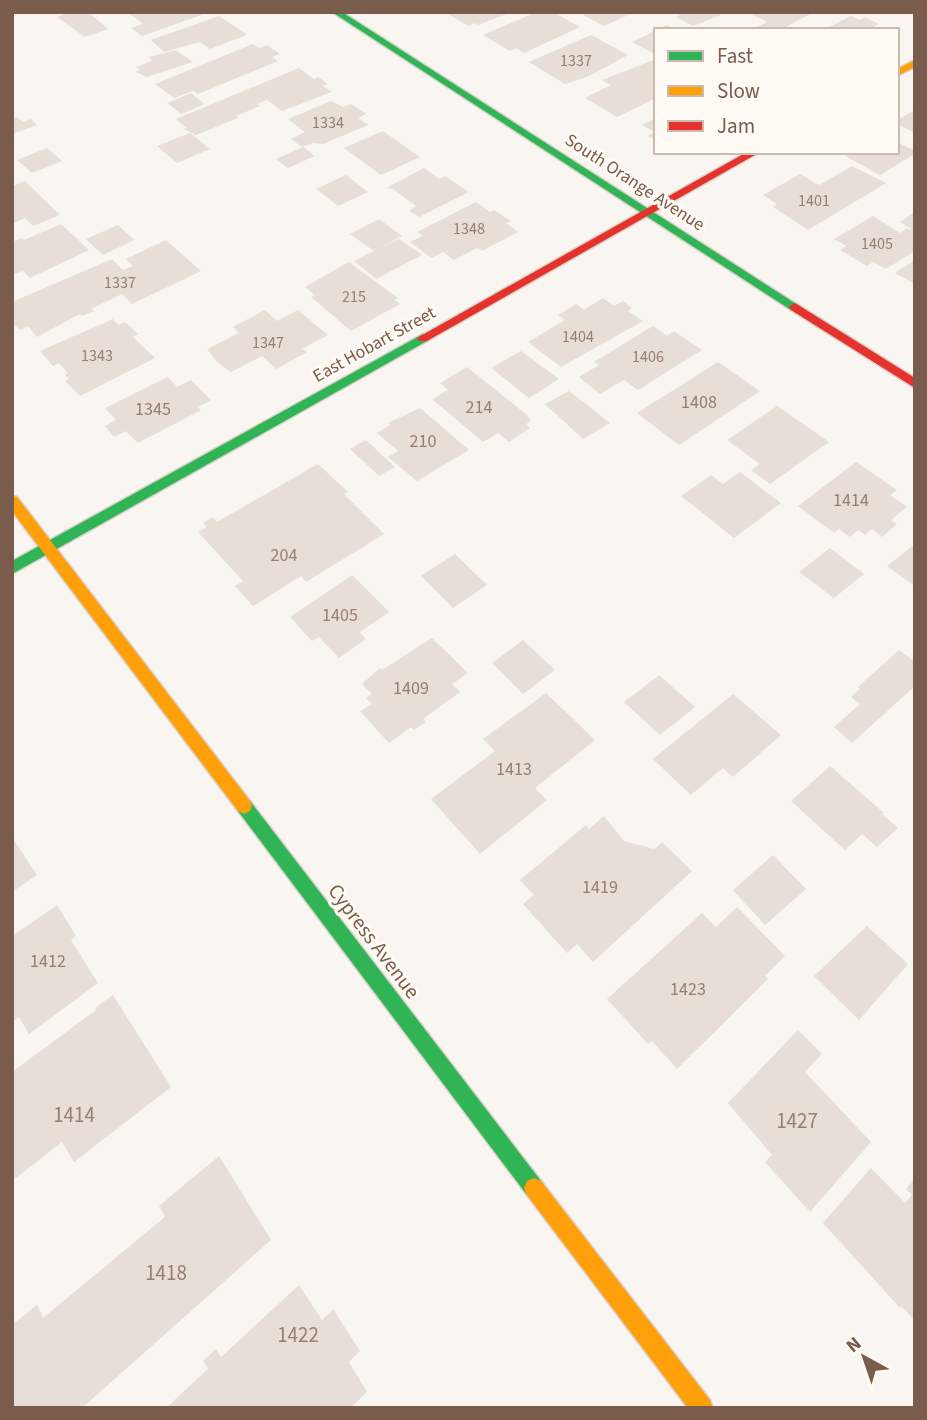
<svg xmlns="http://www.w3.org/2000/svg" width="927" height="1420" font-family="'Source Sans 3',sans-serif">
  <rect width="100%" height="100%" fill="#f9f5f0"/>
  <!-- building -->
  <path fill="#e6ded7" d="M70 12H88L108 29 85 37 57 17Z
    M136 12H207V13L142 36 131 28 143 24 130 14Z
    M445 12H512L478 25 475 23 468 26Z
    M536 12H553L580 27 524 53 516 48 510 51 483 35Z
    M590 12H635L604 26 583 15Z
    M674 12H714L721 15 693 26 676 17 680 15Z
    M746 12H814L780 30H752L767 22Z
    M219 16 247 35 210 49 200 42 164 52 151 40Z
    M851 16 860 20 865 17 879 24 874 26 881 30H823Z
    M667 25 677 30H656V52L653 53 632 42 653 32H651Z
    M591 35 628 55 589 76 565 84 529 62Z
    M253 44 259 48 267 45 280 54 272 57 278 61 198 94 193 91 174 98 155 84Z
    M176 50 193 62 147 77 136 72 140 70 136 67 152 61 149 57Z
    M656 59V98L617 117 585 98 611 85 602 80Z
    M299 68 314 79 318 77 328 84 323 86 332 92 282 111 267 100 257 104 260 106 236 116 238 118 196 135 183 129 187 128 176 119Z
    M191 93 205 104 181 114 167 103Z
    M331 101 343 107 351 104 366 114 358 118 368 125 323 144 313 143 302 147 291 139 305 132 288 119Z
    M915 110V133L897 124V120Z
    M16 117 24 122 31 119 37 125 12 134V118Z
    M656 118V140L648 136 655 132 642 125Z
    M383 131 420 157 381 175 344 148Z
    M190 133 210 149 177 163 157 146Z
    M897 142 915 151V154L880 175 845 156 851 152H897Z
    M303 147 315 156 288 168 276 159Z
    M47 148 62 161 32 173 17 160Z
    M852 166 886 183 808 230 773 207 777 204 763 195 800 174 819 185Z
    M424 168 439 179 445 176 469 192 419 217 409 211 416 206 393 189 386 188Z
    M346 175 368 192 338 206 316 189Z
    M25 181 60 215 33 226 25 218 12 224V186Z
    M476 202 490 212 494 210 511 221 506 223 518 232 482 251 477 248 454 260 443 252 431 258 410 242 423 236 417 232Z
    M915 212V251L886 269 873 262 867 266 840 250 846 246 834 239 873 216 900 233 907 228 910 230 912 229 900 222Z
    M379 219 402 236 380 248 399 239 422 255 376 279 354 261 374 251 350 234Z
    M61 224 89 250 30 278 23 271 12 275V242L21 238 24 240Z
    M118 225 134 240 103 255 86 239Z
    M166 240 201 271 132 304 122 294 91 309 94 311 82 316 80 314 37 337 28 326 20 330 12 322V302L112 259 123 270 133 266 126 259Z
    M915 260V284L895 273Z
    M349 262 398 298 394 300 400 304 351 331 311 297 315 295 305 287Z
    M603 298 614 306 623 301 632 308 628 311 643 321 561 367 528 342 565 320 558 315 576 304 584 310Z
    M265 310 277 321 298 310 328 335 302 349 307 352 276 369 262 356 231 372 217 362 207 349 239 333 233 327Z
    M113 319 119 325 125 322 138 334 133 337 155 358 80 396 65 381 69 379 65 375 68 373 59 363 53 366 40 351Z
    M653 326 667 336 674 331 702 350 638 390 624 380 600 394 579 377 599 365 594 362Z
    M521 351 559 379 529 398 491 368Z
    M718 362 760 391 679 445 637 413Z
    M467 367 527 415 531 421 526 424 530 428 509 442 498 433 483 442 432 399 448 390 440 383Z
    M168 377 177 387 191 380 211 400 198 407 201 410 138 443 126 431 114 437 105 426 116 420 105 408Z
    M569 391 610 423 583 439 545 404Z
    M777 406 829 442 770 484 751 470 760 464 727 440Z
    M420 408 469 450 417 481 388 457 398 451 377 433 390 425 388 423Z
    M366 440 395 467 379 476 350 449Z
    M856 462 897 490 890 495 907 507 891 520 897 524 882 537 872 529 865 535 858 530 850 537 839 529 834 533 798 506Z
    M318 464 348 492 344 494 384 534 306 582 301 576 253 606 235 586 243 581 198 532 207 527 203 523 213 517 217 522Z
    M740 472 781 503 734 538 681 496 711 475 723 484Z
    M915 544V586L887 566Z
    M830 548 864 574 834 598 799 572Z
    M455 554 487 585 453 608 421 576Z
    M352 575 389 612 360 632 366 639 339 658 319 637 312 641 290 617Z
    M432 638 468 673 452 684 460 692 423 719 426 722 414 730 411 727 389 743 360 711 372 704 366 698 372 694 362 684 380 668 382 670Z
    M523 640 555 670 523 694 492 663Z
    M899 650 915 662V686L852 743 834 727 860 704 851 697 860 689 858 687Z
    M659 675 695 707 660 735 624 702Z
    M546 693 595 740 535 788 547 800 480 854 431 799 495 751 483 739Z
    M733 694 781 735 733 777 723 768 691 795 653 759Z
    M830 766 884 813 882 814 898 828 877 847 862 834 845 850 791 801Z
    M604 816 624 841 654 849 662 842 692 871 593 962 577 944 567 953 523 904 534 895 520 880 586 825 589 829Z
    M12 837 37 875 12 892Z
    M773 855 806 889 765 925 733 890Z
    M57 905 76 936 71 940 98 983 29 1034 19 1017 12 1022V936Z
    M737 907 785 956 765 976 768 979 677 1069 652 1041 648 1044 607 999 702 913 716 927Z
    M867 926 908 964 859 1020 814 976Z
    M113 995 171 1087 74 1162 62 1142 12 1181V1072L96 1010 95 1008Z
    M798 1030 822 1054 805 1072 871 1142 810 1212 765 1162 772 1155 728 1103Z
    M219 1156 271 1240 82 1408H12V1325L37 1305 43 1318 165 1217 159 1206Z
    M871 1168 905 1203 912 1195 906 1189 913 1181 915 1183V1321L901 1306 900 1308 823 1223Z
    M299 1285 322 1320 333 1309 360 1351 349 1362 367 1392 351 1408H166L208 1369 203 1361 216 1349 221 1357Z"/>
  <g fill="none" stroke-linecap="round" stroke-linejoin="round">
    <defs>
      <path id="fast" d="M332 12H342L801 307 799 310H791Z
        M423 334 427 335V341L12 574V561Z
        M244 798 250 801 541 1181 544 1188 541 1195 534 1198 527 1195 238 811 236 806 238 801Z"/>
      <path id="slow" d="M915 60V67L897 76V69Z
        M12 496 17 497 250 801 252 806 250 811 244 814 238 811 12 511Z
        M534 1178 541 1181 710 1400 713 1408H688L527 1195 524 1188 527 1181Z"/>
      <path id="jam" d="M747 152H760L427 341H419L417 338Z
        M795 303 915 378V388L791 310 789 307Z"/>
    </defs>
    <!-- fast casing -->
    <use href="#fast" stroke="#d9d2cb" stroke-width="3"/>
    <!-- slow casing -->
    <use href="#slow" stroke="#d9d2cb" stroke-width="3"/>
    <!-- jam casing -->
    <use href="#jam" stroke="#d9d2cb" stroke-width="3"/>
    <!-- fast -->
    <use href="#fast" fill="#30b455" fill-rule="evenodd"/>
    <!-- slow -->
    <use href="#slow" fill="#ff9f0a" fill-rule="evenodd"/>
    <!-- jam -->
    <use href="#jam" fill="#e5322d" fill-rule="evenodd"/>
  </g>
  <g text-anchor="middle" stroke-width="6" stroke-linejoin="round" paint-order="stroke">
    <!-- far-number labels -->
    <g font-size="16" fill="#977e72">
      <text x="576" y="66">1337</text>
      <text x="328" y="128">1334</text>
      <text x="814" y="206">1401</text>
      <text x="469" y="234">1348</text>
      <text x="877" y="249">1405</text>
      <text x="120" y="288">1337</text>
      <text x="354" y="302">215</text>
      <text x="578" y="342">1404</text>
      <text x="268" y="348">1347</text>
      <text x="97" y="361">1343</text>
      <text x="648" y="362">1406</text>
    </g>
    <!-- far-street labels -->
    <g font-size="18" fill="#7a5c4d" stroke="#fffaf3">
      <text transform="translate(635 182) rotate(33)" y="6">South Orange Avenue</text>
      <text transform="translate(374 344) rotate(-29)" y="6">East Hobart Street</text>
    </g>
    <!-- number labels -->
    <g font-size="18" fill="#977e72">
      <text x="699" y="408">1408</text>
      <text x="479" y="413">214</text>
      <text x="153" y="415">1345</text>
      <text x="423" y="447">210</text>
      <text x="851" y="506">1414</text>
      <text x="284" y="561">204</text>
      <text x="340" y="621">1405</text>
      <text x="411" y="694">1409</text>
      <text x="514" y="775">1413</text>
      <text x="600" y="893">1419</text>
      <text x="48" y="967">1412</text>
      <text x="688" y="995">1423</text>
    </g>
    <!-- street labels -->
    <g font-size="21" fill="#7a5c4d" stroke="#fffaf3">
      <text transform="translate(374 941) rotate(53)" y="7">Cypress Avenue</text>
    </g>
    <!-- near-number labels -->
    <g font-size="21" fill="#977e72">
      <text x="74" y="1122">1414</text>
      <text x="797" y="1128">1427</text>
      <text x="166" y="1280">1418</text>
      <text x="298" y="1342">1422</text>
    </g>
  </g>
  <!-- border -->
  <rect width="927" height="1420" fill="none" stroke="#7a5c4d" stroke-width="28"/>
  <!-- legend -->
  <rect x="654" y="28" width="245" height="126" fill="#fffaf3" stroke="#cabbb1" stroke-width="2"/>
  <rect x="668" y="51" width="35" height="10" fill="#30b455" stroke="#cabbb1" stroke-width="2"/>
  <text x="717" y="63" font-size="21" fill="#7a5c4d">Fast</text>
  <rect x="668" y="86" width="35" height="10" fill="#ff9f0a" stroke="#cabbb1" stroke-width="2"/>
  <text x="717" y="98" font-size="21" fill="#7a5c4d">Slow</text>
  <rect x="668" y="121" width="35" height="10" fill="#e5322d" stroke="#cabbb1" stroke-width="2"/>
  <text x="717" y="133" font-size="21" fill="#7a5c4d">Jam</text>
  <!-- north arrow -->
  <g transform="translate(864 1357) rotate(320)" stroke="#fffaf3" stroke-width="5" paint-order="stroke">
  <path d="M0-5L12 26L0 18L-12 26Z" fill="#7a5c4d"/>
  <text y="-10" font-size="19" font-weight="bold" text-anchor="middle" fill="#7a5c4d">N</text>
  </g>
</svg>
